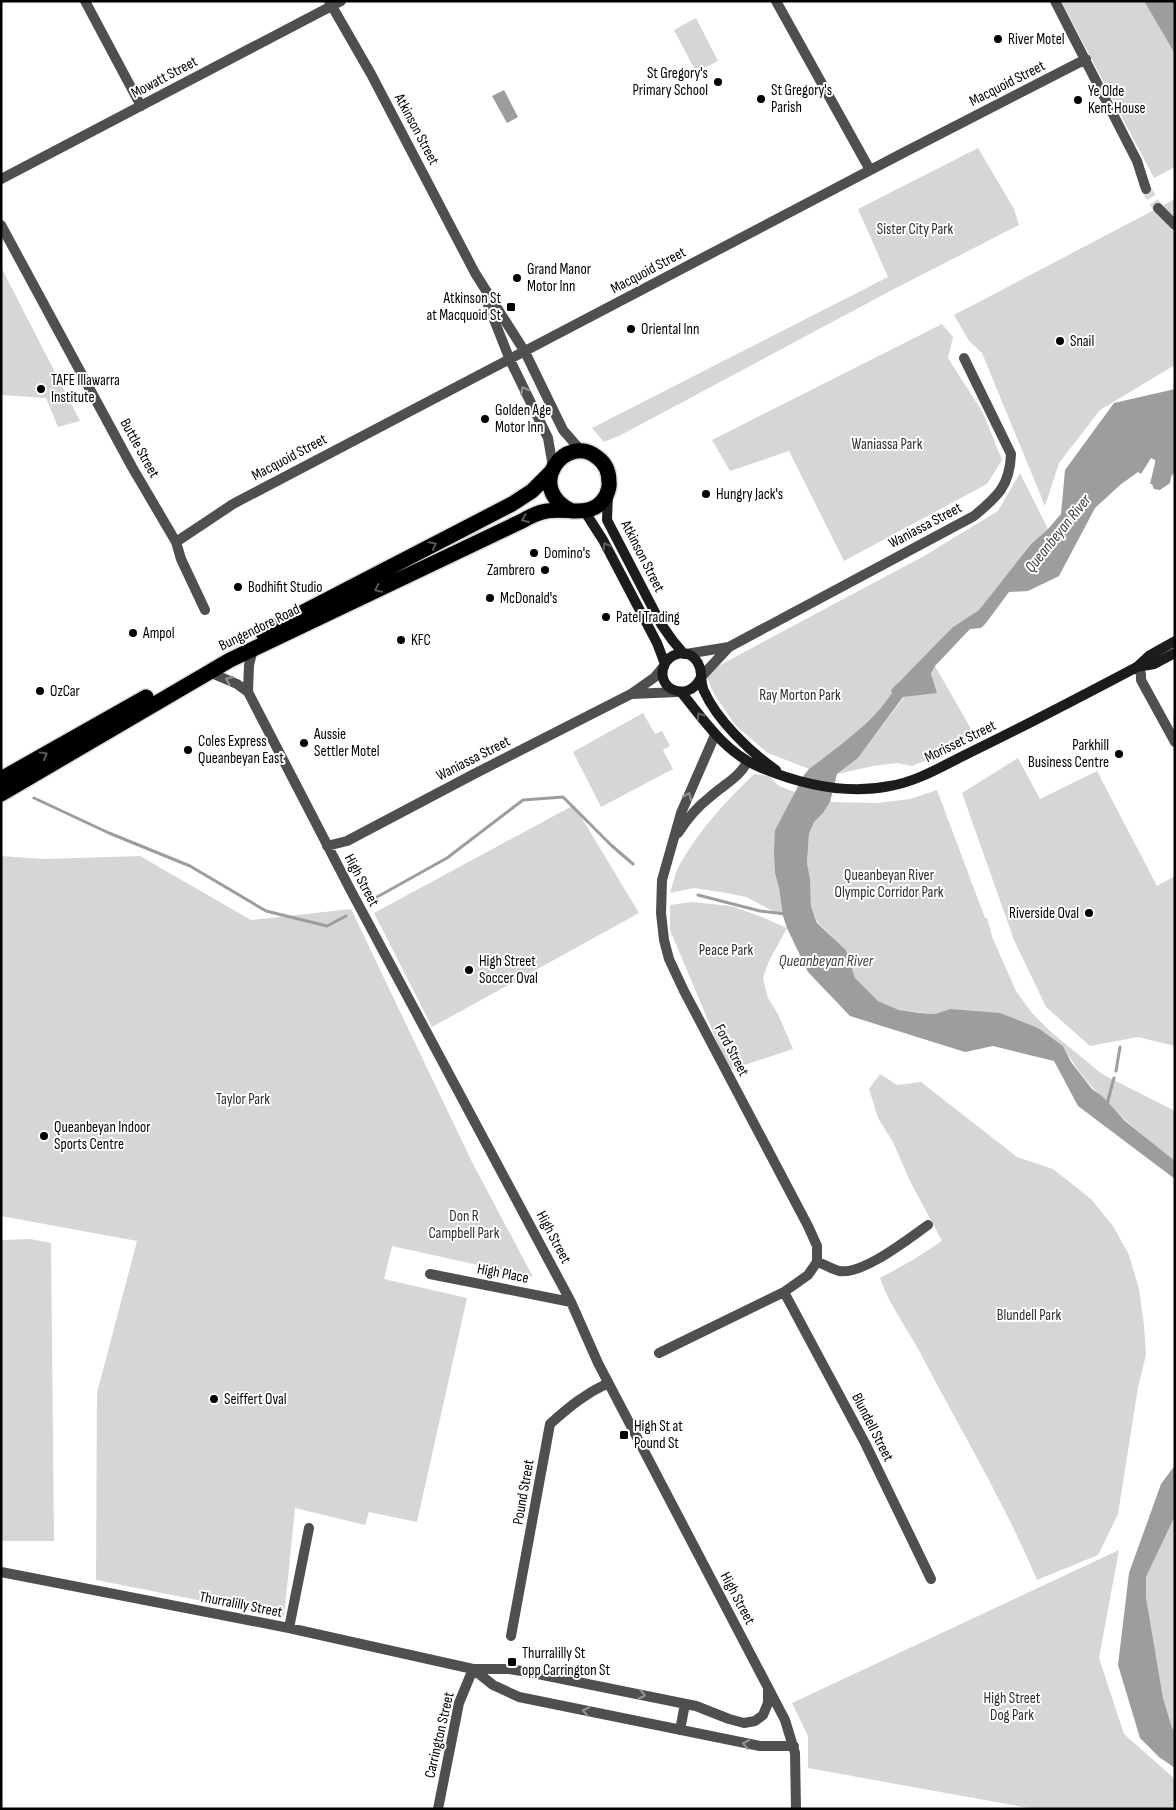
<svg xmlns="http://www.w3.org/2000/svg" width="1176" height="1810" font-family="'Sofia Sans Condensed',sans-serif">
  <rect width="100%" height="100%" fill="#fff"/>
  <!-- green -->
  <path fill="#d6d6d6" d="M1061 1H1144L1175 54V167L1154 178Z
    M696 18 718 61 696 72 674 30Z
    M978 148 1014 209 1019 225 894 289 621 435 604 442 592 428 888 277 858 209Z
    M1175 199V365L1100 410 1059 463 1045 506 982 353 969 341 954 315Z
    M1 267 80 421 58 427 46 398 1 395Z
    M942 324 953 337 948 358 983 413 1002 460 987 484 844 561 789 451 730 471 712 440Z
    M1020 473 1048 529 1031 544 979 610 953 627 938 644 900 680 887 701 852 737 809 769 768 753 736 726 714 694 705 673 924 556 998 511Z
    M935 666 975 736 941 754 912 766 897 763 873 766 837 774 858 758 904 697 924 693Z
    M643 713 655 734 662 731 670 746 663 750 673 769 601 807 573 752Z
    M1018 758 1040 799 1097 771 1157 886 1175 876V1046L1138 1037 1090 1046 1046 1007 1014 940 962 793Z
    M754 774 769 776 779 786 795 792 775 830V872L779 888 783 916 746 897 721 892 694 888 670 893C673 884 675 873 680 864 699 830 726 801 754 774Z
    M937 790 985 918H987L993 939 1016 991 1032 1013 1051 1032 1102 1074 1175 1111V1161C1133 1127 1089 1094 1063 1046L968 1012 950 1009 935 1014 899 1010 878 1001 867 992 855 978 846 950 818 923 811 906 810 879 807 863 809 834 814 822 823 813 830 802 877 803 910 799Z
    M574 805 639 913 432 1027 374 913Z
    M1 856 45 859 140 856 251 920 351 909 472 1162 533 1277 392 1246 384 1279 467 1298 417 1522 369 1512 365 1525 295 1508 284 1617 96 1580 97 1393 137 1241 1 1216Z
    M692 902 731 906 762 917 787 928 769 961 763 978 768 998 778 1014 793 1049 729 1070 670 930V905Z
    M880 1074 897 1085 921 1082 1017 1157 1053 1169 1091 1199 1113 1226 1129 1255 1139 1289 1144 1325 1146 1355 1138 1387 1118 1514 1098 1555 1037 1580C1005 1504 963 1434 925 1362 911 1333 890 1308 880 1278L913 1260 942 1241 910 1181 893 1142 878 1118 869 1089Z
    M30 1239 51 1243 54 1541H1V1240Z
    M1175 1516V1730L1172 1728 1163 1698 1146 1597V1577Z
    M1119 1550 1099 1658 1124 1734 1175 1779V1809H1034L808 1768V1736L792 1703Z"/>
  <!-- water -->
  <path fill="#9d9d9d" d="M1144 1H1175V54Z
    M504 90 518 117 507 123 492 96Z
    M1175 389V471L1171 477 1170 483 1160 490 1154 489 1152 484H1150L1155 463V460L1151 458 1141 474 1138 472 1120 485 1095 508 1059 576 1028 591 1009 592 986 623 981 628 970 629 935 666 931 674 937 693 903 697 858 758 837 774 830 802 823 813 814 822 809 834 807 863 810 879 811 906 817 923 846 950 855 978 878 1001 899 1010 920 1013 935 1014 950 1009 1000 1013 1038 1028 1063 1046 1071 1062 1092 1089 1103 1097 1125 1121 1175 1161V1179L1078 1106 1054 1061 993 1046 965 1052 850 1016 808 972 787 928 783 916 779 888 775 873 774 851 775 830 804 775 809 769C838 747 871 724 892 693L891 690 953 627 979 610 1031 544 1048 529 1061 514 1065 470 1114 403Z
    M1175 1465V1516L1146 1577V1597L1163 1698 1172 1728 1175 1730V1768L1159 1757 1140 1738 1118 1665 1129 1573 1161 1484Z"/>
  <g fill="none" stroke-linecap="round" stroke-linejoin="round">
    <!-- stream -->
    <path stroke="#9d9d9d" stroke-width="3" d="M34 798 109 833 190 866 266 911 327 926 346 916
      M698 895 760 911 786 914
      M377 897 447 858 523 800 563 797 611 845 633 864
      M1116 1071 1120 1047
      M1107 1104 1114 1078"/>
    <!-- street-tunnel -->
    <path stroke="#d9d9d9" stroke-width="10" stroke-dasharray="10 5" stroke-linecap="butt" d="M1146 189 1158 208"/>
    <defs>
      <path id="highway" d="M263 633 512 504 532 491 551 472
        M1 779 146 697
        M1 794 230 660 522 521C529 517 538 512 547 511 568 507 592 520 606 496 608 491 610 487 609 482 609 472 606 464 598 458 566 431 523 488 572 511"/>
    </defs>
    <!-- highway casing -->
    <use href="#highway" stroke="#dbdbdb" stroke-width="18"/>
    <!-- street -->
    <path stroke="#4f4f4f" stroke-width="10" d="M85 1 141 106
      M329 1 371 74 475 273 525 352 563 430 583 453
      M776 1 870 170
      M1055 1 1137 161 1146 189
      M1 179 341 1
      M1158 208 1175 225
      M1 225 132 467 176 542 181 559 205 610
      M485 297 510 360 548 438 553 467
      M176 542 233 504 901 154 1086 59
      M686 654 729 647
      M1137 667 1141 674V680L1175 742
      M209 672 237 684 248 692 350 889 571 1302 598 1363 785 1720 795 1753 796 1809
      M701 677 729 647 974 516C997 497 1010 486 1011 454L964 358
      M248 692 249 665 253 649
      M632 694 677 692
      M678 833C687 819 697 807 710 797 723 785 739 778 747 762
      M327 846 347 841 474 774 631 694 655 677 664 666
      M817 1262C824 1264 832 1269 839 1271 863 1275 908 1239 928 1225
      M430 1274 571 1302
      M784 1292 865 1443 931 1579
      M659 1353 784 1292 808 1275 817 1262V1246L808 1226 684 991 669 959 664 940 661 913 662 880 681 813 715 735
      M1 1572 289 1628 473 1669H509L528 1672 696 1706 729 1719 744 1723 755 1721 763 1715 768 1703V1689
      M289 1628 309 1528
      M511 1636 550 1424C570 1406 585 1394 608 1383
      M473 1669 493 1685 519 1697 760 1746H794
      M680 1730 685 1704
      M438 1809 459 1703 473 1669"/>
    <!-- secondary -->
    <path stroke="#1c1c1c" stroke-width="10" d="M608 493 607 520 661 624 673 641 684 654
      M585 512 603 540 657 643 665 664
      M1137 667 1154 664 1175 653
      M700 679C688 703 655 689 664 666 669 653 686 649 695 659 704 668 699 680 704 691 717 720 750 752 776 770
      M681 692C704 720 723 750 757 766 799 784 845 795 890 786 919 781 944 765 971 752 1027 725 1082 696 1137 667L1150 655 1175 641"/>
    <!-- highway -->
    <use href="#highway" stroke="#000" stroke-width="15"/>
  </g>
  <!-- one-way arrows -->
  <defs><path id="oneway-chevron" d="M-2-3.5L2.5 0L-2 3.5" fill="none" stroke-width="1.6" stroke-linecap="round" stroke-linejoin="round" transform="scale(1.25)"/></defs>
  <g stroke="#959595">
    <use href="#oneway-chevron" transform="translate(524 390) rotate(-116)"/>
    <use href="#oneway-chevron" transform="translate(229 680) rotate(-155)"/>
    <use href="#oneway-chevron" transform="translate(688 796) rotate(-67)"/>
    <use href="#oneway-chevron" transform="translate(642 1695) rotate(12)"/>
    <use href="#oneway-chevron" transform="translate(586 1711) rotate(-168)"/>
    <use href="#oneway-chevron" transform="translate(746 1744) rotate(-169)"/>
  </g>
  <g stroke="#595959">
    <use href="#oneway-chevron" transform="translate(525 519) rotate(157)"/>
    <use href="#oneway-chevron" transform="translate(433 545) rotate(-27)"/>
    <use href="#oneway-chevron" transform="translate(378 589) rotate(154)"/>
    <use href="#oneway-chevron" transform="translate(44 755) rotate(-29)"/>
  </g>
  <g stroke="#606060">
    <use href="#oneway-chevron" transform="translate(606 546) rotate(-119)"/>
    <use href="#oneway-chevron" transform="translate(700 716) rotate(-126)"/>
  </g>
  <!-- markers -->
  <g fill="#000" stroke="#fff" stroke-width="2">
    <circle cx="998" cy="39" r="5"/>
    <circle cx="718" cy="82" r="5"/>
    <circle cx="761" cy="99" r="5"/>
    <circle cx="1078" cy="100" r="5"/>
    <circle cx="517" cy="278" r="5"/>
    <rect x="506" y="302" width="10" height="10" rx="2.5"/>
    <circle cx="631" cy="329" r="5"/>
    <circle cx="1060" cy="341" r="5"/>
    <circle cx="41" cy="389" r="5"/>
    <circle cx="485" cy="419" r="5"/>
    <circle cx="706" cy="494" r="5"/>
    <circle cx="534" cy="553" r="5"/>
    <circle cx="545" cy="570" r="5"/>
    <circle cx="238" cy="587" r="5"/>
    <circle cx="490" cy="598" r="5"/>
    <circle cx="606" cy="617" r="5"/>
    <circle cx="133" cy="633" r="5"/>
    <circle cx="401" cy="640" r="5"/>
    <circle cx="40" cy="691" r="5"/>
    <circle cx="304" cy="743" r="5"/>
    <circle cx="188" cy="750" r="5"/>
    <circle cx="1119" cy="754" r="5"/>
    <circle cx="1089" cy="913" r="5"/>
    <circle cx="469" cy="970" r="5"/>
    <circle cx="44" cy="1136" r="5"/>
    <circle cx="214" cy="1399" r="5"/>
    <rect x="619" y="1430" width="10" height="10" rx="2.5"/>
    <rect x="507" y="1657" width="10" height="10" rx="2.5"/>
  </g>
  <g text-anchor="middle" stroke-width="4" stroke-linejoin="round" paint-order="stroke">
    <!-- poi labels -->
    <g font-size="15" fill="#000" stroke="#fff" text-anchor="start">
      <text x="1008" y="44">River Motel</text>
      <text x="708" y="78" text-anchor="end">St Gregory's<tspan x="708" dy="17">Primary School</tspan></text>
      <text x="771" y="95">St Gregory's<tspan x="771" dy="17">Parish</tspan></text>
      <text x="1088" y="96">Ye Olde<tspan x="1088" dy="17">Kent House</tspan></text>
      <text x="527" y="274">Grand Manor<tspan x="527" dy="17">Motor Inn</tspan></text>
      <text x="501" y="303" text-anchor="end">Atkinson St<tspan x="501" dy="17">at Macquoid St</tspan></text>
      <text x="641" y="334">Oriental Inn</text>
      <text x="1070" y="346">Snail</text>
      <text x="51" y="385">TAFE Illawarra<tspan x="51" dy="17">Institute</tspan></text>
      <text x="495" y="415">Golden Age<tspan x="495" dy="17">Motor Inn</tspan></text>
      <text x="716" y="499">Hungry Jack's</text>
      <text x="544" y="558">Domino's</text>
      <text x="535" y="575" text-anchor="end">Zambrero</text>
      <text x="248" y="592">Bodhifit Studio</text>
      <text x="500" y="603">McDonald's</text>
      <text x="616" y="622">Patel Trading</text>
      <text x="143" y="638">Ampol</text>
      <text x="411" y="645">KFC</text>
      <text x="50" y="696">OzCar</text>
      <text x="314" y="739">Aussie<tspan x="314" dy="17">Settler Motel</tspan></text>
      <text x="198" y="746">Coles Express<tspan x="198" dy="17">Queanbeyan East</tspan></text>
      <text x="1109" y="750" text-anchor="end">Parkhill<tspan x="1109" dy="17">Business Centre</tspan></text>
      <text x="1079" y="918" text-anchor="end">Riverside Oval</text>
      <text x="479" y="966">High Street<tspan x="479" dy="17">Soccer Oval</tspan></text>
      <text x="54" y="1132">Queanbeyan Indoor<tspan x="54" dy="17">Sports Centre</tspan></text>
      <text x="224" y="1404">Seiffert Oval</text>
      <text x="634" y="1431">High St at<tspan x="634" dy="17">Pound St</tspan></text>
      <text x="522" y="1658">Thurralilly St<tspan x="522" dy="17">opp Carrington St</tspan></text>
    </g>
    <!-- street labels -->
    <g font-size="15" fill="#000" stroke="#fff">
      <text transform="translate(164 77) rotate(-28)" y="5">Mowatt Street</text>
      <text transform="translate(1007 83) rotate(-27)" y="5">Macquoid Street</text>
      <text transform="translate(417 129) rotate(62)" y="5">Atkinson Street</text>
      <text transform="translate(648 270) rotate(-28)" y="5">Macquoid Street</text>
      <text transform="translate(140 448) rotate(61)" y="5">Buttle Street</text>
      <text transform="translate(289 457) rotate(-28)" y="5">Macquoid Street</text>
      <text transform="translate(925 525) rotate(-28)" y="5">Waniassa Street</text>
      <text transform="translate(643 556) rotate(63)" y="5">Atkinson Street</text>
      <text transform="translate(259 627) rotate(-26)" y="5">Bungendore Road</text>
      <text transform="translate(960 741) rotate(-26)" y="5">Morisset Street</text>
      <text transform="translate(473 758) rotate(-27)" y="5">Waniassa Street</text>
      <text transform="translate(362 880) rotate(62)" y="5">High Street</text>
      <text transform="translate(732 1050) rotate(62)" y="5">Ford Street</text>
      <text transform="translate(554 1237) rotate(62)" y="5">High Street</text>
      <text transform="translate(503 1273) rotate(11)" y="5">High Place</text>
      <text transform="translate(873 1427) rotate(63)" y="5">Blundell Street</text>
      <text transform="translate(523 1492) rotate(-80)" y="5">Pound Street</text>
      <text transform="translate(738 1598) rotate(62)" y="5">High Street</text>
      <text transform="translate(241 1604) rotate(11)" y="5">Thurralilly Street</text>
      <text transform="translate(439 1735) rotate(-77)" y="5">Carrington Street</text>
    </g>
    <!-- park labels -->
    <g font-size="15" fill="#2d2d2d" stroke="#fff">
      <text x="915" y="234">Sister City Park</text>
      <text x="887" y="449">Waniassa Park</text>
      <text x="800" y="700">Ray Morton Park</text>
      <text x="889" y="880">Queanbeyan River<tspan x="889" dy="17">Olympic Corridor Park</tspan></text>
      <text x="726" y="955">Peace Park</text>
      <text x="243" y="1104">Taylor Park</text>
      <text x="464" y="1221">Don R<tspan x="464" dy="17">Campbell Park</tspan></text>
      <text x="1029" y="1320">Blundell Park</text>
      <text x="1012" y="1703">High Street<tspan x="1012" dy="17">Dog Park</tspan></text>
    </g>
    <!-- water labels -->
    <g font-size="16" font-style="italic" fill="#3e3e3e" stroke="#fff">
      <text transform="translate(1057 533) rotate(-51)" y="6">Queanbeyan River</text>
      <text x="826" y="966">Queanbeyan River</text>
    </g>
  </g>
  <!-- border -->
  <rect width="1176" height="1810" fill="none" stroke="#000000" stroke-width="5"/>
</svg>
